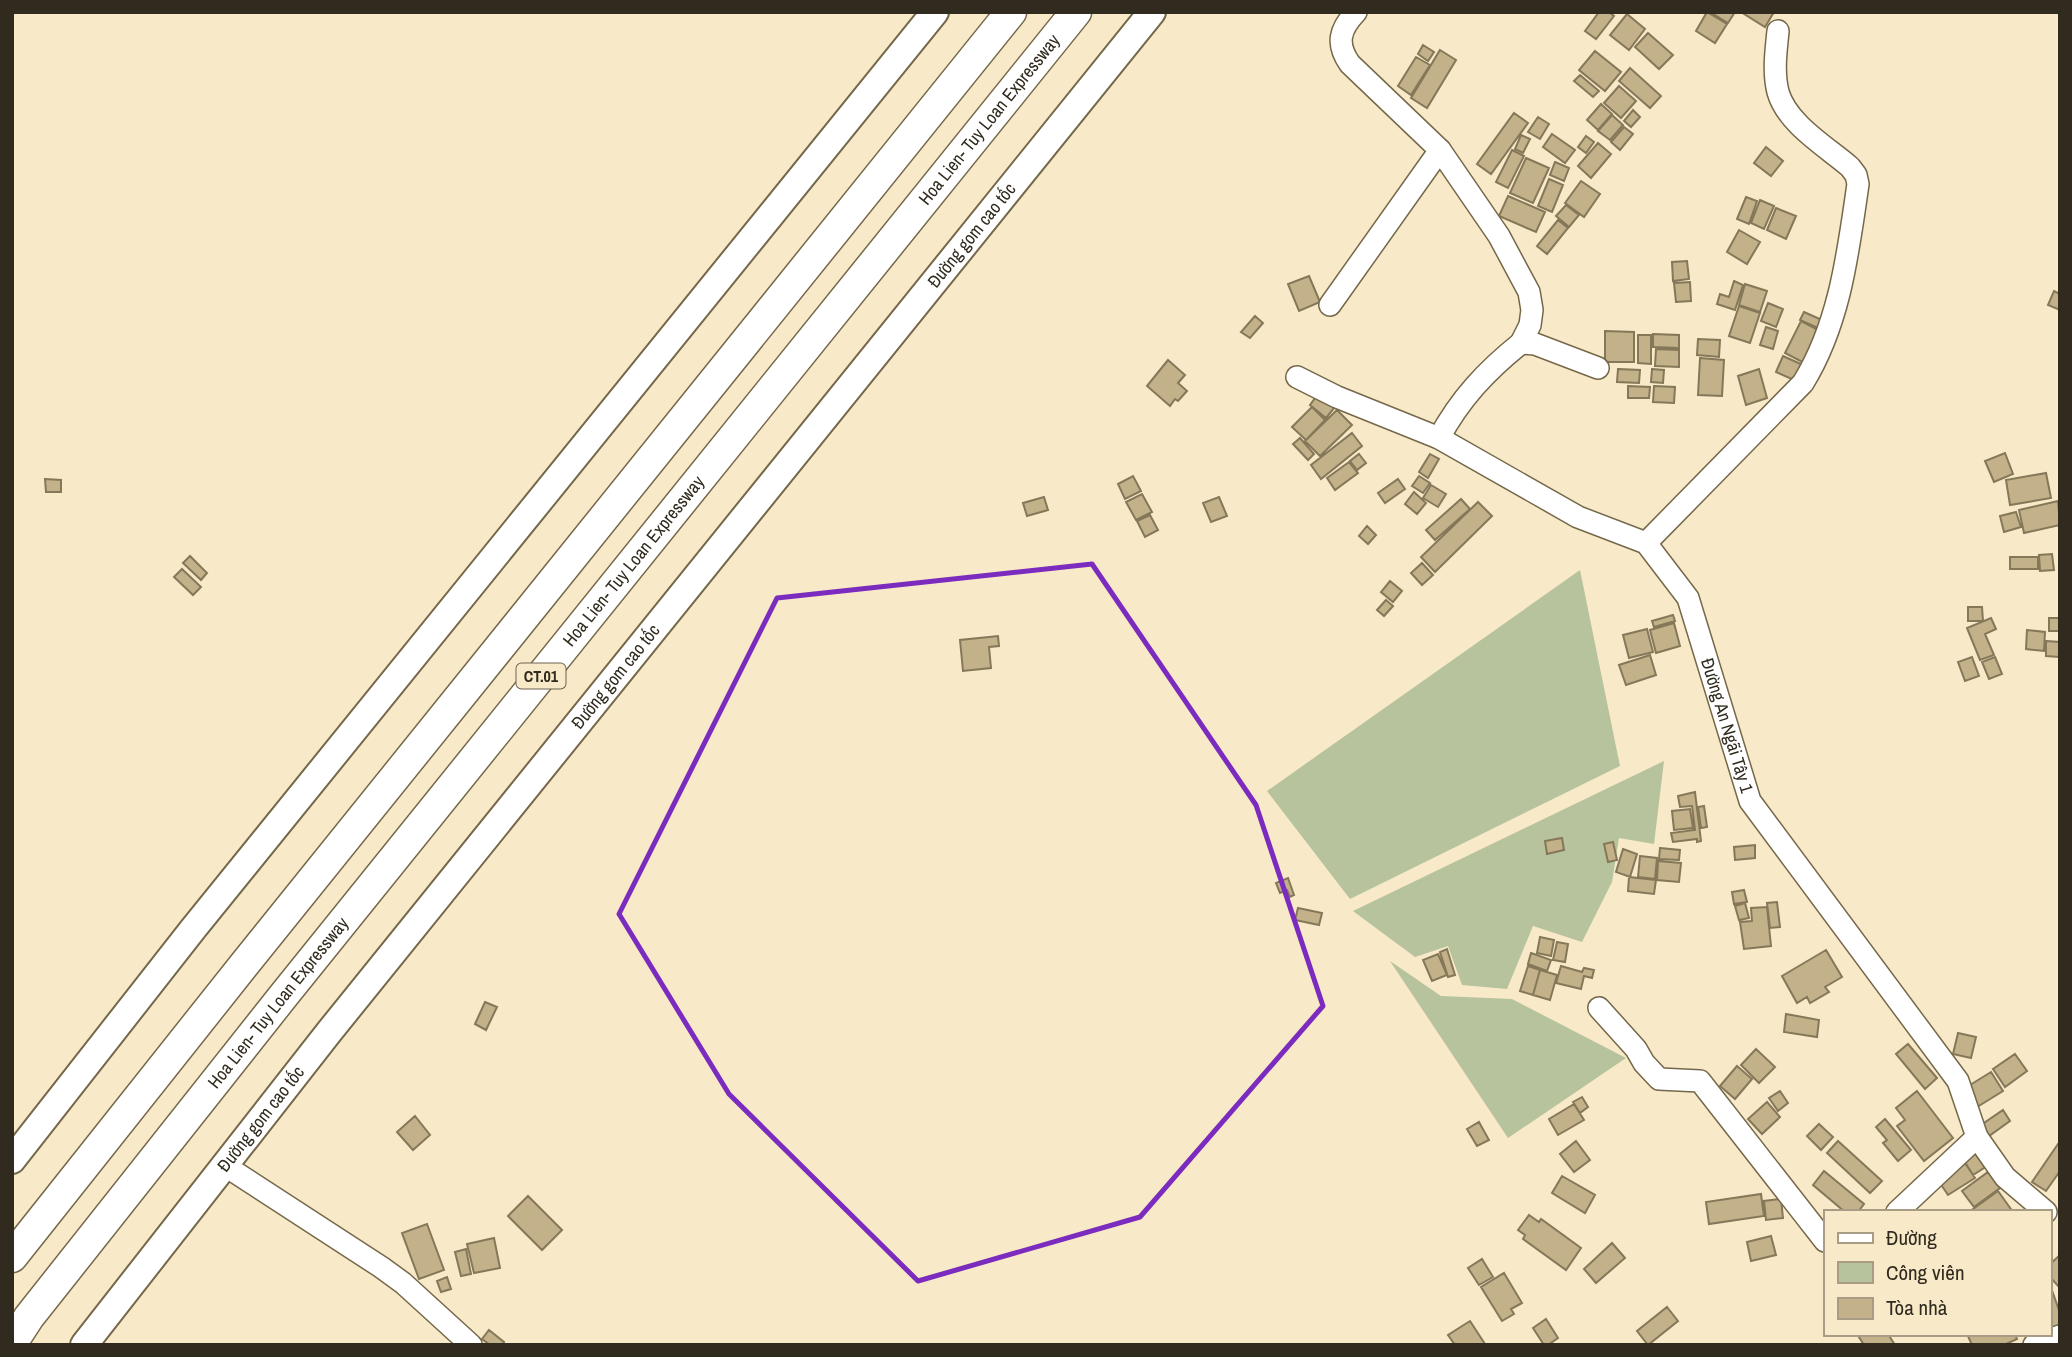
<svg xmlns="http://www.w3.org/2000/svg" width="2072" height="1357" font-family="'Archivo Narrow',sans-serif">
  <rect width="100%" height="100%" fill="#f8e9c8"/>
  <!-- green -->
  <path fill="#b7c39d" d="M1580 570 1620 766 1350 899 1267 791Z
    M1664 761 1654 844 1619 838 1612 882 1582 942 1533 926 1507 989 1462 985 1448 946 1415 957 1353 911Z
    M1390 961 1441 996 1512 999 1626 1058 1508 1138Z"/>
  <!-- building -->
  <path fill="#c3b18a" stroke="#857859" stroke-width="2" d="M1599 12H1609L1614 16 1596 39 1585 31Z
    M1707 12 1727 24 1715 43 1696 31Z
    M1710 12H1735L1728 23Z
    M1741 12H1774L1765 27Z
    M1627 14 1645 29 1629 50 1610 35Z
    M1648 33 1673 55 1659 69 1635 47Z
    M1423 45 1434 52 1428 61 1418 54Z
    M1440 50 1456 60 1427 108 1411 98Z
    M1595 51 1621 72 1605 91 1579 70Z
    M1416 57 1430 65 1411 95 1398 86Z
    M1630 68 1661 96 1650 108 1619 81Z
    M1580 75 1599 91 1593 97 1574 81Z
    M1619 86 1636 101 1621 118 1604 103Z
    M1601 104 1612 114 1598 130 1587 120Z
    M1633 110 1640 117 1631 127 1624 121Z
    M1514 113 1528 123 1491 174 1477 164Z
    M1612 115 1623 125 1610 140 1598 131Z
    M1538 117 1549 124 1540 139 1528 132Z
    M1624 127 1633 134 1620 150 1611 142Z
    M1552 134 1575 150 1565 163 1543 147Z
    M1521 135 1530 139 1523 153 1515 149Z
    M1586 136 1594 142 1586 153 1578 147Z
    M1598 143 1611 154 1591 178 1578 166Z
    M1766 147 1783 161 1771 176 1754 163Z
    M1512 150 1524 156 1508 188 1496 182Z
    M1526 158 1549 168 1533 203 1510 193Z
    M1555 162 1569 168 1564 181 1550 175Z
    M1549 179 1563 185 1552 212 1538 206Z
    M1581 181 1600 194 1584 217 1565 203Z
    M1508 196 1545 212 1536 232 1499 216Z
    M1746 197 1757 201 1749 224 1737 219Z
    M1760 200 1774 206 1764 229 1751 223Z
    M1566 205 1579 215 1569 227 1556 216Z
    M1776 208 1796 216 1786 239 1767 230Z
    M1558 220 1568 228 1547 254 1537 246Z
    M1739 230 1760 242 1747 264 1727 252Z
    M1687 261 1689 279 1673 281 1672 262Z
    M1309 276 1320 302 1299 311 1288 284Z
    M1734 281 1743 285 1735 310 1717 304 1720 294 1729 297Z
    M1690 282 1691 301 1676 302 1674 283Z
    M1745 284 1767 291 1760 312 1739 305Z
    M2054 291 2060 294V310L2048 305Z
    M1768 303 1783 309 1776 327 1761 321Z
    M1739 306 1760 313 1750 343 1729 336Z
    M1804 312 1822 320 1818 328 1800 320Z
    M1255 316 1263 323 1250 338 1241 332Z
    M1801 321 1824 333 1808 365 1785 353Z
    M1766 327 1778 331 1773 349 1760 345Z
    M1605 331 1634 332V362H1605Z
    M1653 334 1679 335V348L1653 347Z
    M1638 335H1651V364L1638 363Z
    M1698 339 1720 340 1719 357 1697 355Z
    M1656 349 1679 350V367L1655 366Z
    M1783 356 1812 369 1805 385 1776 372Z
    M1700 358 1724 360 1722 396 1698 395Z
    M1168 360 1185 375 1178 383 1187 391 1178 401 1175 399 1170 406 1147 386Z
    M1618 369 1640 370 1639 383 1617 382Z
    M1652 369 1664 370 1663 383 1651 382Z
    M1759 369 1767 398 1746 405 1738 376Z
    M1628 386 1650 387 1649 398H1628Z
    M1654 386 1675 387 1674 403 1653 402Z
    M1318 394 1335 407 1326 418 1310 405Z
    M1312 407 1325 420 1306 440 1292 427Z
    M1337 410 1352 425 1320 456 1305 441Z
    M1352 433 1362 446 1321 479 1311 465Z
    M1300 438 1314 454 1308 460 1293 444Z
    M2005 453 2013 474 1994 482 1985 461Z
    M1359 454 1366 463 1357 470 1350 461Z
    M1430 454 1439 459 1428 478 1419 472Z
    M1349 462 1358 473 1335 490 1327 478Z
    M2046 473 2051 498 2010 505 2006 480Z
    M1133 476 1141 491 1125 499 1118 484Z
    M1419 476 1430 483 1423 493 1412 486Z
    M45 479 61 480V492H46Z
    M1398 479 1405 489 1385 503 1378 493Z
    M1431 485 1446 494 1438 507 1423 498Z
    M1414 492 1426 503 1417 514 1405 504Z
    M1142 494 1152 512 1136 520 1126 502Z
    M1044 497 1048 510 1027 516 1023 503Z
    M1219 497 1227 516 1211 522 1203 503Z
    M1461 499 1470 509 1435 540 1426 530Z
    M2058 501 2060 525 2024 533 2019 510Z
    M1478 502 1492 516 1435 572 1421 557Z
    M2016 512 2021 527 2004 532 2000 516Z
    M1150 515 1158 530 1145 537 1137 521Z
    M1367 526 1376 535 1368 544 1359 536Z
    M2052 554 2054 570 2040 571 2039 555Z
    M190 556 207 573 201 580 183 563Z
    M2010 557H2038V569H2010Z
    M1422 563 1433 575 1422 585 1411 573Z
    M182 569 201 587 193 595 174 577Z
    M1390 581 1402 591 1393 602 1381 592Z
    M1386 600 1393 606 1384 616 1377 610Z
    M1968 607H1982L1983 621H1968Z
    M1673 615 1675 621 1654 627 1652 621Z
    M1991 618 1996 629 1985 634 1994 655 1980 660 1967 628Z
    M2049 618H2060V631H2049Z
    M1674 623 1680 646 1656 653 1650 630Z
    M1647 629 1653 652 1629 658 1623 635Z
    M2027 630 2045 632 2044 651 2026 649Z
    M998 636 999 646 989 647 991 668 963 671 960 640Z
    M2046 641 2060 642 2059 657 2046 656Z
    M1650 655 1656 675 1626 685 1619 665Z
    M1972 657 1979 676 1965 681 1958 662Z
    M1995 657 2002 674 1989 679 1982 662Z
    M1695 792 1701 841 1697 842V839L1673 842 1671 833 1695 830 1692 806 1680 807 1678 796Z
    M1704 806 1707 827 1701 828 1698 807Z
    M1690 809 1693 828 1674 830 1672 811Z
    M1562 838 1564 850 1547 854 1545 841Z
    M1613 842 1617 860 1608 862 1604 844Z
    M1755 845V858L1735 860 1734 847Z
    M1660 848 1680 850 1679 860 1659 859Z
    M1623 849 1637 854 1630 877 1616 872Z
    M1640 856 1657 858 1655 879 1638 877Z
    M1658 861 1681 863 1679 882 1657 880Z
    M1629 877 1656 880 1654 894 1628 891Z
    M1288 878 1294 895 1290 897 1287 890 1280 893 1276 883Z
    M1744 890 1747 902 1734 904 1732 892Z
    M1777 902 1780 927 1770 928 1767 903Z
    M1745 903 1749 918 1739 920 1735 906Z
    M1767 907 1771 946 1744 949 1740 922 1752 921 1751 908Z
    M1298 908 1322 913 1319 925 1295 920Z
    M1540 937 1554 940 1551 956 1537 953Z
    M1557 942 1568 944 1565 962 1553 960Z
    M1447 949 1455 975 1448 977 1440 952Z
    M1826 950 1842 977 1825 987 1829 992 1810 1003 1807 997 1797 1003 1782 976Z
    M1531 953 1551 960 1547 971 1528 964Z
    M1438 954 1447 975 1432 981 1423 960Z
    M1528 966 1540 970 1533 995 1520 991Z
    M1561 966 1582 972 1584 968 1594 970 1592 978 1584 976 1581 989 1556 983Z
    M1540 970 1557 975 1550 1000 1533 995Z
    M485 1002 497 1007 486 1030 475 1024Z
    M1786 1014 1819 1020 1817 1037 1784 1032Z
    M1958 1033 1976 1037 1971 1058 1953 1054Z
    M1908 1044 1937 1078 1925 1089 1896 1054Z
    M1756 1049 1775 1067 1759 1083 1741 1065Z
    M2015 1054 2027 1071 2005 1087 1993 1069Z
    M1737 1066 1752 1079 1735 1099 1720 1086Z
    M1991 1072 2003 1091 1974 1109 1962 1090Z
    M1780 1091 1788 1103 1778 1111 1769 1098Z
    M1917 1091 1953 1138 1924 1161 1897 1126 1905 1120 1896 1108Z
    M1582 1097 1588 1107 1580 1113 1573 1102Z
    M1767 1102 1780 1117 1762 1134 1748 1119Z
    M1574 1104 1584 1120 1558 1135 1549 1119Z
    M2003 1110 2010 1121 1989 1136 1981 1125Z
    M415 1116 430 1135 413 1150 397 1132Z
    M1885 1119 1911 1150 1898 1161 1883 1143 1887 1140 1876 1127Z
    M1479 1122 1489 1140 1477 1146 1467 1129Z
    M1819 1124 1833 1137 1821 1150 1807 1136Z
    M1576 1141 1590 1160 1574 1172 1560 1154Z
    M1838 1141 1882 1181 1870 1193 1827 1153Z
    M2058 1144 2060 1145V1171L2046 1191 2032 1182Z
    M1977 1150 1987 1166 1973 1175 1963 1159Z
    M1965 1163 1975 1178 1948 1195 1938 1180Z
    M1824 1171 1864 1204 1858 1212H1845L1813 1185Z
    M1988 1172 2000 1188 1974 1207 1962 1191Z
    M1562 1176 1595 1195 1585 1213 1552 1193Z
    M1998 1191 2013 1212H1969Z
    M1761 1194 1764 1216 1709 1224 1706 1202Z
    M528 1196 562 1230 542 1250 508 1216Z
    M1781 1199 1783 1218 1766 1220 1764 1201Z
    M1529 1215 1539 1222 1541 1219 1581 1248 1566 1270 1523 1239 1525 1235 1518 1230Z
    M427 1224 444 1270 419 1279 402 1233Z
    M1771 1236 1776 1255 1751 1261 1747 1242Z
    M494 1238 500 1268 474 1273 467 1244Z
    M1612 1243 1625 1258 1596 1283 1584 1269Z
    M466 1249 471 1274 461 1276 455 1252Z
    M2060 1255V1288L2049 1276V1265Z
    M1482 1259 1493 1277 1479 1285 1468 1268Z
    M1504 1273 1522 1303 1511 1309 1514 1314 1502 1321 1481 1287Z
    M447 1277 451 1289 441 1292 437 1281Z
    M2049 1282 2060 1313V1325L2049 1328Z
    M1667 1307 1678 1321 1648 1345 1637 1331Z
    M1546 1319 1558 1338 1548 1345H1544L1533 1328Z
    M1470 1321 1485 1344 1455 1345 1448 1335Z
    M489 1330 504 1342 502 1345H490L482 1339Z
    M1857 1334H1888L1895 1345H1864Z
    M1967 1334H2015L2017 1339 2004 1345H1972Z"/>
  <g fill="none" stroke-linecap="round" stroke-linejoin="round">
    <defs>
      <g id="minor">
        <path d="M1356 12C1339 30 1336 44 1350 64L1440 150 1499 236 1529 292 1532 310 1530 325 1521 343 1535 344 1598 368"/>
        <path d="M1330 305 1440 150"/>
        <path id="s1" d="M1297 377 1337 397 1439 438 1578 517 1646 543 1688 598 1750 801 1958 1081 1977 1137 2005 1177 2046 1212"/>
        <path d="M1439 438C1460 399 1486 371 1521 343"/>
        <path d="M1646 543 1803 383C1840 323 1848 253 1858 184L1856 175 1850 167C1827 147 1787 124 1778 92 1773 72 1776 51 1778 31"/>
        <path d="M1599 1008 1636 1049 1644 1063 1659 1079 1700 1081 1825 1241"/>
        <path d="M224 1165 381 1267 403 1283 471 1345"/>
        <path d="M1897 1212 1977 1137"/>
        <path d="M2034 1345 2060 1336"/>
      </g>
      <g id="major">
        <path d="M12 1160 193 929 935 12"/>
        <path id="s2" d="M84 1345 329 1032 1152 12"/>
      </g>
      <g id="highway">
        <path d="M12 1257 243 966 1011 12"/>
        <path id="s3" d="M12 1343 29 1317 284 995 1076 12"/>
      </g>
    </defs>
    <!-- minor casing -->
    <use href="#minor" stroke="#75684a" stroke-width="24"/>
    <!-- major casing -->
    <use href="#major" stroke="#75684a" stroke-width="30"/>
    <!-- highway casing -->
    <use href="#highway" stroke="#75684a" stroke-width="33"/>
    <!-- minor -->
    <use href="#minor" stroke="#fff" stroke-width="21"/>
    <!-- major -->
    <use href="#major" stroke="#fff" stroke-width="26"/>
    <!-- highway -->
    <use href="#highway" stroke="#fff" stroke-width="30"/>
  </g>
  <!-- marked area -->
  <path fill="none" stroke="#7b2cbf" stroke-width="5" stroke-linejoin="round" d="M1092 564 1256 805 1323 1006 1140 1217 918 1281 729 1094 619 914 777 598Z"/>
  <g text-anchor="middle" stroke-width="5" stroke-linejoin="round" paint-order="stroke">
    <!-- shield labels -->
    <rect fill="#f8e9c8" stroke="#6c6451" stroke-width="2" x="516.5" y="663.5" width="49" height="25" rx="5"/>
    <g font-size="16" font-weight="bold" fill="#302b1e">
      <text x="541" y="682">CT.01</text>
    </g>
    <!-- street labels -->
    <g font-size="18" fill="#302b1e" stroke="#f8e9c8">
      <text dy="6" stroke="none"><textPath href="#s3" startOffset="1566">Hoa Lien- Tuy Loan Expressway</textPath></text>
      <text dy="6" stroke="none"><textPath href="#s2" startOffset="1421">Đường gom cao tốc</textPath></text>
      <text dy="6" stroke="none"><textPath href="#s3" startOffset="999">Hoa Lien- Tuy Loan Expressway</textPath></text>
      <text dy="6" stroke="none"><textPath href="#s2" startOffset="854">Đường gom cao tốc</textPath></text>
      <text dy="6" stroke="none"><textPath href="#s1" startOffset="590">Đường An Ngãi Tây 1</textPath></text>
      <text dy="6" stroke="none"><textPath href="#s3" startOffset="432">Hoa Lien- Tuy Loan Expressway</textPath></text>
      <text dy="6" stroke="none"><textPath href="#s2" startOffset="287">Đường gom cao tốc</textPath></text>
    </g>
  </g>
  <!-- border -->
  <rect width="2072" height="1357" fill="none" stroke="#302b1e" stroke-width="28"/>
  <!-- legend -->
  <rect x="1824" y="1210" width="228" height="126" fill="#f8e9c8" stroke="#a89d84" stroke-width="2"/>
  <rect x="1838" y="1233" width="35" height="10" fill="#ffffff" stroke="#a89d84" stroke-width="2"/>
  <text x="1886" y="1245" font-size="21" fill="#302b1e">Đường</text>
  <rect x="1838" y="1262" width="35" height="21" fill="#b7c39d" stroke="#a89d84" stroke-width="2"/>
  <text x="1886" y="1280" font-size="21" fill="#302b1e">Công viên</text>
  <rect x="1838" y="1298" width="35" height="21" fill="#c3b18a" stroke="#a89d84" stroke-width="2"/>
  <text x="1886" y="1315" font-size="21" fill="#302b1e">Tòa nhà</text>
</svg>
